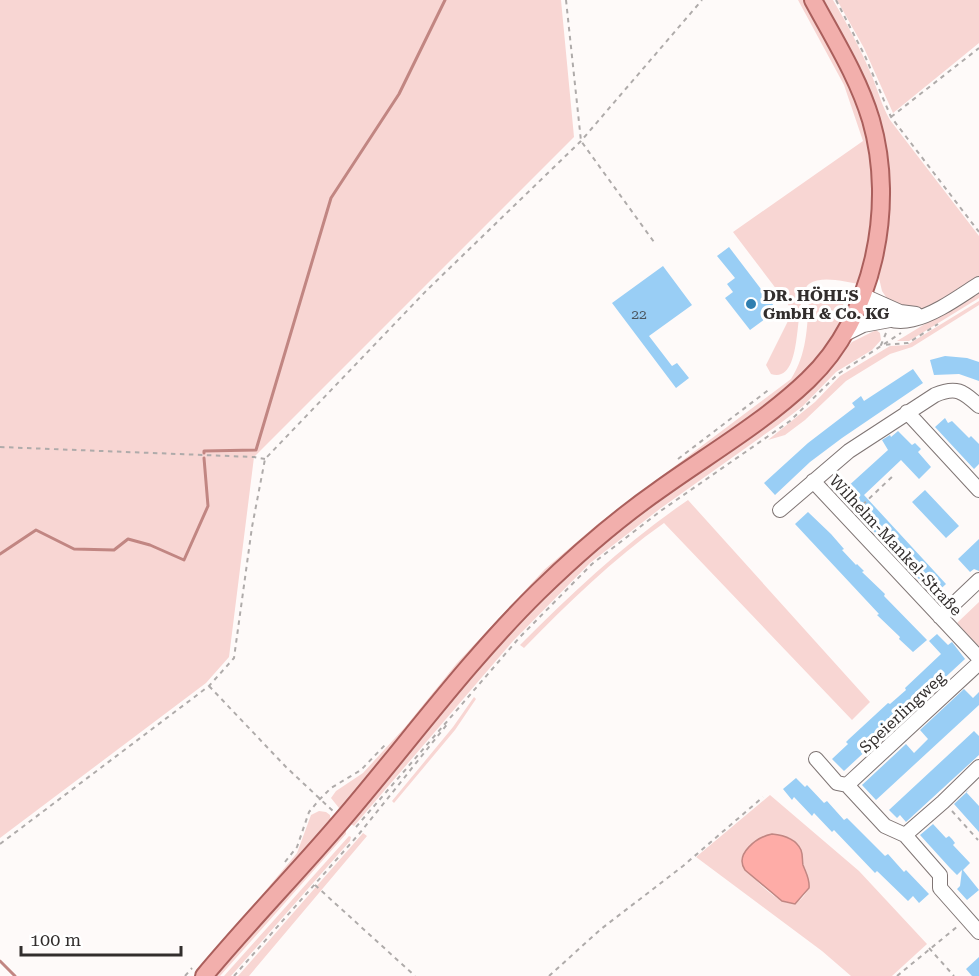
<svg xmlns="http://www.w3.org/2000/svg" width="979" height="976" font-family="'Roboto Serif',serif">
  <rect width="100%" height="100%" fill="#fefaf9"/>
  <!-- green -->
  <path fill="#f8d6d3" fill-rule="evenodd" d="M0 0H561L574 137 254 457 229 657 206 683 0 838Z
    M798 0H807L851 82 873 147 875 220 859 284C845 282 822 275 809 284 792 297 806 385 771 374L766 365 793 311 733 232 863 141 844 85Z
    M822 0H833C848 25 861 50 872 76 878 91 882 106 890 120L979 236V279L931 308 911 310 888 300 882 291 879 278 889 220 890 196 885 150Z
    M837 0H979V43L893 113 864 48Z
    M828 288 837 291 841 296 845 311 840 324 827 347 775 405 625 509 346 806 339 808 331 798 336 791 363 773 406 726 457 663 545 569 599 523 791 379C807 354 807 328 809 299L812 293Z
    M979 291V298L909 341H897Z
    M979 301V305L912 347 890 354 846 381 805 420 785 435 768 440 815 402 840 376 890 346 907 345Z
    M876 330 880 333 881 340 872 350 836 372 803 406 778 425 661 508 590 563 513 641 354 826 349 823 397 763 506 635 590 551 835 359 852 342Z
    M688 500 870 702 852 720 664 523C613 559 568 603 524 648L520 645C573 592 626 542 688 500Z
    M979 602V645L978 646 957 623Z
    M474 697 476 699 455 730 394 803 392 801 453 727Z
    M770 795 859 871 927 944 892 976H851L822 951 696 857ZM802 853C802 865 808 876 809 888 806 893 802 900 796 902 781 909 756 879 745 870Z
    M319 811 326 812 330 815 331 822 198 976H194L297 853 311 815Z
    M340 828 346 830V834L220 976H209Z
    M363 833 367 836 249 976H238Z
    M349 836 351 837 350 841 231 976H224Z"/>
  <!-- water -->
  <path fill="#feaca7" stroke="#c18682" stroke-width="1.5" d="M772 834C783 835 796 839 801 850 803 855 802 860 803 865 806 873 810 879 809 888L795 904 782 901 745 870C734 854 757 837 772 834Z"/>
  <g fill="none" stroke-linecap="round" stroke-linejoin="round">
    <!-- stream -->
    <path stroke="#c18682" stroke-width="3" d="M204 453V451L256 450 331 198 399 94 445 0
      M0 554 36 530 74 549 114 550 128 539 150 545 184 560 208 506 204 458
      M0 961 15 976"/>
  </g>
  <!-- building -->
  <path fill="#99cef5" d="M729 247 777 310 750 330 725 298 733 292 727 284 735 278 717 256Z
    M663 266 692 305 649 336 672 366 677 363 689 378 676 388 612 303Z
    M945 356 967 358 979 362V381L959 374 934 375 930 360Z
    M913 369 923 383 842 438 810 462 775 495 764 483 808 443 855 407 852 403 861 396 864 401Z
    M945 418 948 423 952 421 969 438 971 436 979 444V464L974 469 935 427Z
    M898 431 912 445 915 443 921 449 918 452 931 467 919 479 901 460 864 495 946 584 934 595 863 520 860 516 865 511 845 489 888 450 882 440 890 435 891 437Z
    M925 490 959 526 946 538 912 502Z
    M808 512 831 534 844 549 842 550 856 565 857 564 864 571 862 572 885 594 884 596 927 640 913 652 899 639 900 637 877 615 879 614 795 524Z
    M979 539V571L974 569 970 572 958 559Z
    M937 634 948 645 952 642 965 659 844 771 832 759 848 744 846 742 849 739 888 703 890 704 906 690 905 688 941 654 929 641Z
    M964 689 973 698 979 692V705L876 800 862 785 906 744 914 753 928 739 920 730Z
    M974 731 979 736V755L906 822 900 815 897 818 889 810Z
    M796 778 805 787 807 785 824 803 827 801 844 820 847 818 885 856 888 854 904 872 906 870 929 894 919 903 913 896 908 901 877 871 875 873 834 830 832 832 814 813 812 816 794 797 792 800 783 789Z
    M969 790 966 792 979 806V832L954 804Z
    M933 824 946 838 949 836 952 839 955 843 953 845 970 863 963 870 979 890 967 900 957 889 960 886 962 870 957 875 950 868 920 835Z
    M979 957V976H972L966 969Z"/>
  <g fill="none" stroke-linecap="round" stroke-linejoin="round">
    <defs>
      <path id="minor" d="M862 295C892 348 943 307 979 284
        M862 295 900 312 916 314
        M843 335 863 325 890 320
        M907 412 979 490
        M813 481 979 658
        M780 510 849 451 935 395C956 386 963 391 979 406
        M940 617 979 580
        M816 759 837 783 847 785 885 826 905 835 940 875V888L979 932
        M847 785 979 663
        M905 835 943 802 979 767"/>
      <path id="major" d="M204 976C249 922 298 872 343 819 408 743 467 662 538 592 576 555 616 520 659 490 709 454 763 423 808 380 874 317 896 206 871 120 858 77 834 39 813 0"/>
    </defs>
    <!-- minor casing -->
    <use href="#minor" stroke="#7f7574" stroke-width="16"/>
    <!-- major casing -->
    <use href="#major" stroke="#aa5f5c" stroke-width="20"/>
    <!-- path -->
    <path stroke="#afabaa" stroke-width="2" stroke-dasharray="4.5 4.5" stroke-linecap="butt" d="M566 0 581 141 654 242
      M836 0 865 56 891 117 979 232
      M891 117 979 48
      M886 333 881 345 908 343 938 324
      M0 447 254 457 265 459
      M678 459 771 388
      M856 511 895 474
      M209 686 286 767 334 812
      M952 811 978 840
      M356 827 519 638 592 564 662 510 790 421 838 374 901 333
      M0 844 209 686 234 658 252 527 265 459 427 290 581 141 702 0
      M285 862 297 847 309 812 319 800 331 788 361 770 385 745
      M315 885 415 976
      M929 948 954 976
      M185 976 192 968
      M234 976 359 834 449 722
      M549 976 601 929 683 866 763 797
      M897 976 958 926"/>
    <!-- minor -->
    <use href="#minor" stroke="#fff" stroke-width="14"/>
    <!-- major -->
    <use href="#major" stroke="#f2afac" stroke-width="16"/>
  </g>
  <!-- markers -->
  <circle fill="#2f7eaf" stroke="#fff" stroke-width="2" cx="751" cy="304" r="6"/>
  <g text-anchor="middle" stroke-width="6" stroke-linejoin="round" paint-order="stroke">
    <!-- number labels -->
    <g font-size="14" fill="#4c565f">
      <text x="639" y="319">22</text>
    </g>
    <!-- poi labels -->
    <g font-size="16" font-weight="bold" fill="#322e2d" stroke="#fff" text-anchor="start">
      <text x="763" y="301">DR. HÖHL'S<tspan x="763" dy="18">GmbH &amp; Co. KG</tspan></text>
    </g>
    <!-- street labels -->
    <g font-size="16" fill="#322e2d" stroke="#fff">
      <text transform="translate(896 545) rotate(47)" y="6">Wilhelm-Mankel-Straße</text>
      <text transform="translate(902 712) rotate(-43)" y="6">Speierlingweg</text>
    </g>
  </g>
  <!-- scale -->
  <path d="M21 946v9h160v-9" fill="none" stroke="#322e2d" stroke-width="3"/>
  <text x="30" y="946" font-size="18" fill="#322e2d" stroke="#ffffff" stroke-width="4.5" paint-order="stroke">100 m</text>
</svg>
